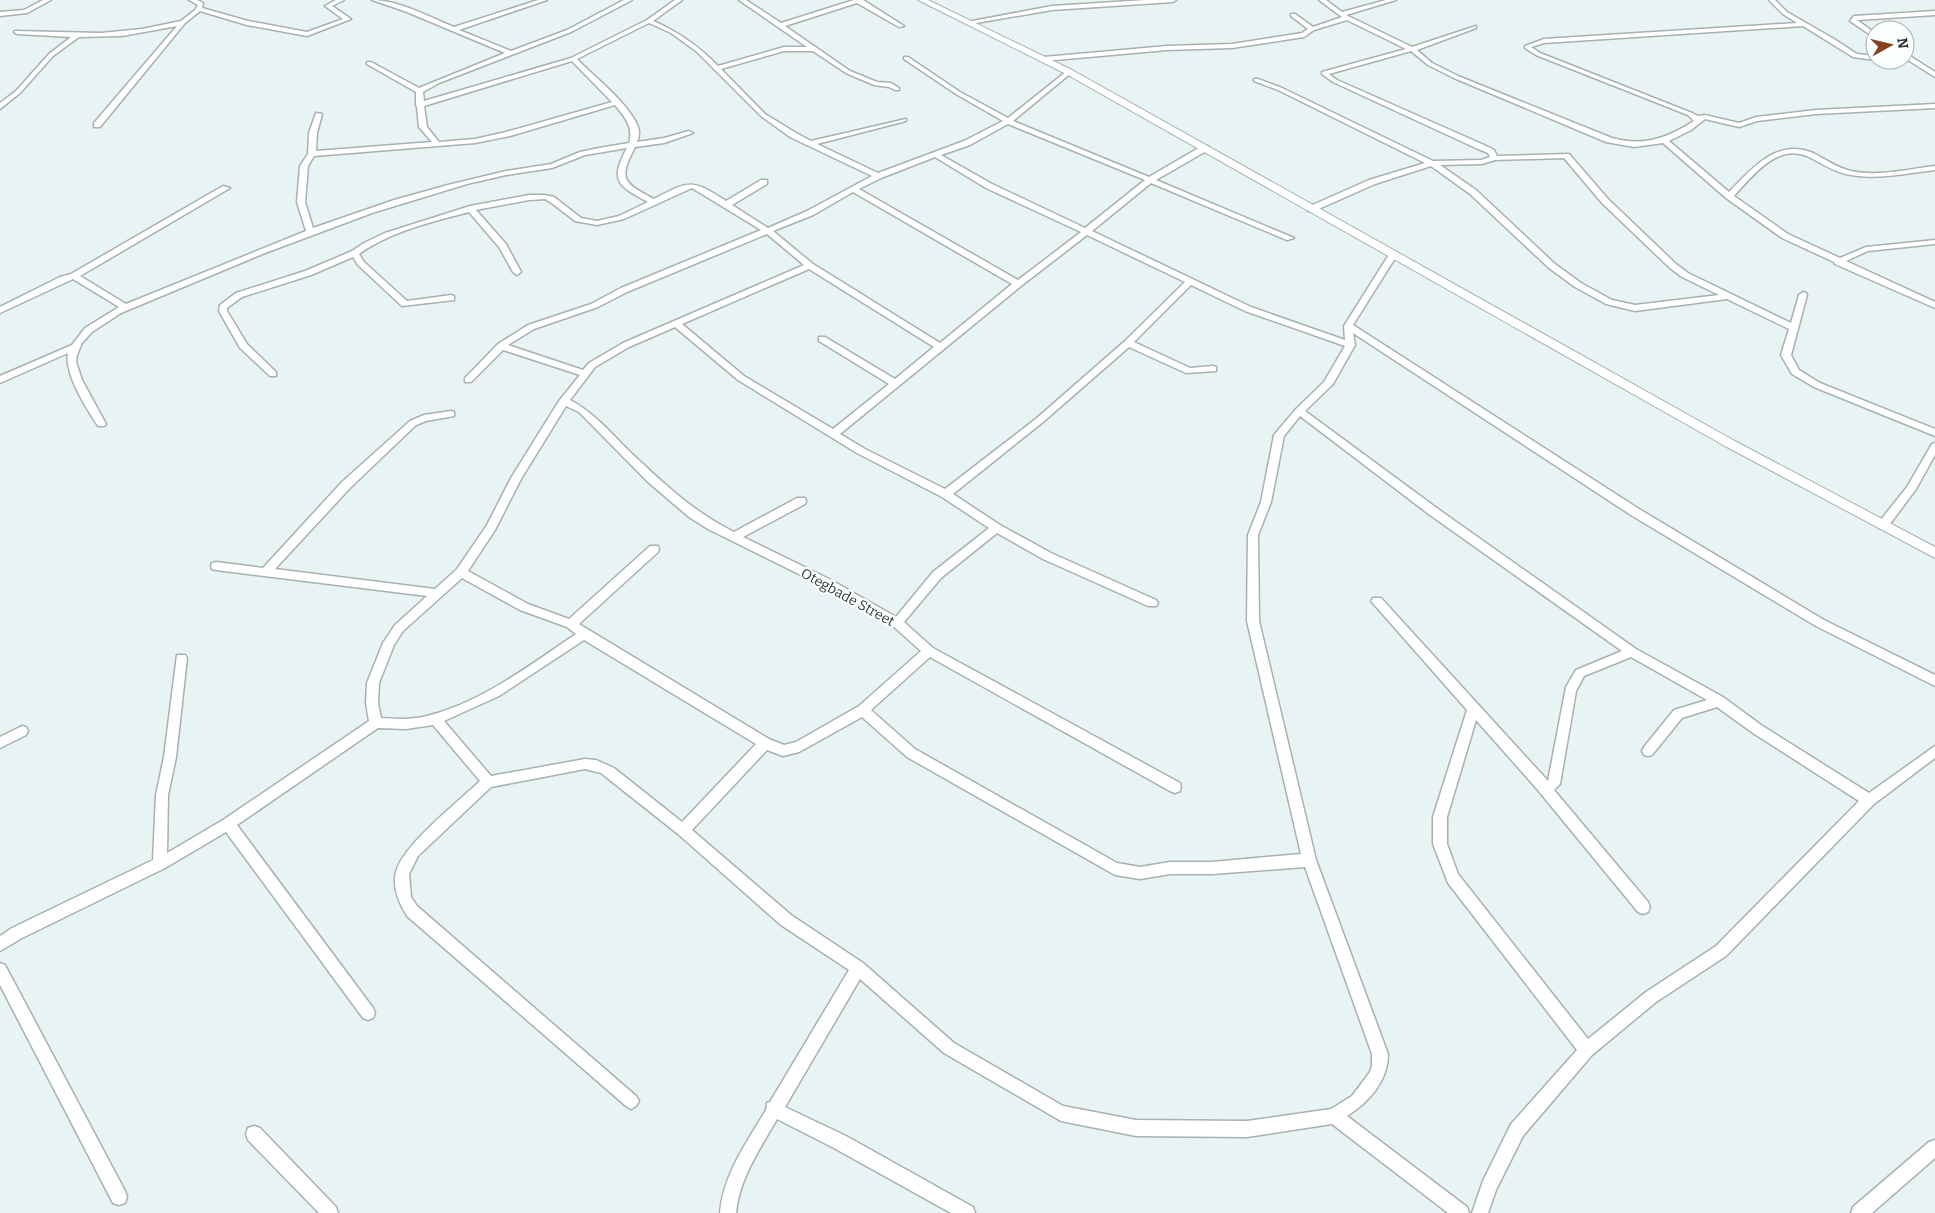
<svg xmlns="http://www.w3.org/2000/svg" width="1935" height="1213" font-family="Bitter,serif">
  <rect width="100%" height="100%" fill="#e8f3f3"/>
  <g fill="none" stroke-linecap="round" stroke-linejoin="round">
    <defs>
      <path id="minor" d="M43 0H51L27 13 0 16V12L24 10Z
        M189 0H197L203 3 202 8 248 21 307 32 343 19 325 6 336 0H344L332 6 351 19 307 36 247 25 200 11 185 23 100 127H94V123L177 26 122 36 79 37 53 56 20 93 0 109V103L16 91 49 54 71 37 17 34 14 32 15 31 101 33 142 29 181 21 195 10 198 5Z
        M372 0C399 0 429 17 454 27L538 0H547L459 30 511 51 567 30 624 0H632L571 32 439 83 423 92 424 101 571 58 647 20 675 0H682L653 21C679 32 698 46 718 66L784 47H807L739 0H746L781 23 854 0H863L904 26 899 27 857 3 785 26 850 71 877 82 891 83 899 88V90H895L889 87 874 85 846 73 813 51H784L721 69 765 114 796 133 811 141 906 119V121L817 144 878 173 964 141 1003 121 956 94 904 59V57H908L960 92 1008 118 1067 71H1071V73L1013 121 1149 177 1202 146H1208V150L1156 180 1294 238 1287 240 1151 183 1092 231 1251 307 1345 340 1344 326 1390 253H1396L1397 255 1353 325 1639 509 1824 620 1935 675V686L1816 626 1631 515 1353 333 1355 345 1333 384 1305 411 1438 509 1636 649 1723 697 1761 725 1869 793 1935 746V758L1874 804 1726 956 1656 1002 1592 1055 1523 1136 1496 1190 1488 1213H1472L1483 1181 1511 1124 1577 1050 1448 883 1433 844V817L1467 710 1371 601 1373 598H1381L1548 781 1566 687 1576 670 1622 651 1430 515 1300 416 1284 436 1271 502 1258 535 1259 621 1316 860 1388 1054C1388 1081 1369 1102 1347 1116L1467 1207 1469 1213H1448L1332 1124 1247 1137 1136 1136 1061 1121 944 1053 860 979 785 1107 846 1136 973 1207 975 1213H951L834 1148 777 1119C760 1149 739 1179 736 1213H720C723 1175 747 1142 766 1110L767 1103 770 1102 849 970 781 925 678 834 601 773 585 769 491 787 418 856 409 874 411 897 417 906 636 1096 639 1101 636 1106 631 1109 626 1106 407 916C399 903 392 887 396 872 403 845 458 802 480 781L433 725 406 729 378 728 237 825 373 1008 375 1013 373 1018 368 1020 363 1018 226 832 165 868 22 938 0 951V936L12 928 153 860 156 795 164 757 177 655H185L187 658 176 757 168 795 167 853 223 820 369 721 366 703 367 683 383 643 395 625 427 596 216 570 212 569 211 566 212 563 216 562 263 568 342 482 410 421 424 415 451 411 454 412V416L426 421 416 425 350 488 275 569 435 589 457 569 487 525 511 478 559 401 580 375 503 350 471 382H465V378L498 344 528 325 591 304 621 288 761 230 692 188 624 219 597 225 575 221 553 204 545 199 529 200 476 210 506 244 521 272 517 275 513 272 499 247 469 212C432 222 391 231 359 254L364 262 407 301 451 295 454 296V300L402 306 358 265 353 257 311 275 242 297 227 308V311L247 344 276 372V376H270L240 348 219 311 220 305 236 293 305 271 352 251 364 243 385 233 470 206 529 195H545L554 197 581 218 597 221 619 216 648 202C618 186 609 181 627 148L585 155 552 168 506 175 467 184 372 213 265 253 121 313 92 332 82 343 77 355 76 362 82 380 106 424 104 426H98C87 409 64 374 68 353L0 383V376L72 345 85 328 119 307 73 279 0 313V307L60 277 71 274 223 186 230 188 80 276 126 304 306 231 297 202 300 166 308 154 309 133 316 113 322 114 317 133 316 151 432 142 419 127 417 107 416 105V92L367 64V62H371L419 88 505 53 407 12ZM649 23 671 33 696 51 761 116 790 137 872 176 807 211 768 228 732 205 767 184V180H761L726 201C691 179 691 180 654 199 623 182 618 180 635 147L664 143 693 133 689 131 664 138 637 142C639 137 640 132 638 127 629 103 595 78 577 59ZM572 61 612 102 506 132 475 139 439 142 427 127 424 106ZM615 105C625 117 634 128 629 143L599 148 580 152 551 164 506 171 448 185 394 200 313 228 305 202 308 166 314 156 475 143 510 136ZM1008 124 1145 180 1085 228 992 184 941 155 970 145ZM935 157 986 188 1081 232 1018 280 859 189 881 178ZM853 192 1012 284 940 343 813 264 773 231 813 215ZM767 234 804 265 623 343 589 363 583 370 508 345 534 329 598 307 627 292ZM1087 235 1185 282 1125 341 1037 418 945 489 865 449 840 434 1021 286ZM809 269 934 347 895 379 825 337H819V341L889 384 833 429 744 376 682 324ZM1191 285 1245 311 1345 346 1324 382 1296 409 1274 435 1261 502 1248 535 1247 621 1301 854 1212 862H1170L1140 867 1117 863 915 749 871 710 930 657 1170 791 1175 793 1180 791 1181 787 1180 783 933 648 904 622 941 578 997 533 1043 559 1148 606H1156L1158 603 1156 600 1051 553 1000 525 953 494 1043 422 1129 347 1186 373 1216 371V367L1213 366 1190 368 1134 342ZM675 327 738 380 857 453 942 497 989 528 933 572 896 617 831 580 743 537 805 504 806 501 805 498H797L734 532C693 512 661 481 628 450 610 432 593 412 570 400L595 367 629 347ZM566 406 579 412 648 482 689 517 708 529 823 586 893 626 921 651 859 706 796 742 784 745 769 739 579 624 658 552 659 549 658 546H650L569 619 528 604 468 571 495 530 521 479ZM462 578 520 610 567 627 576 634C530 665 481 703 427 716 412 720 396 719 381 718L378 703 379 683 394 645 403 631ZM584 640 756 744 682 822 614 768 596 760 585 759 491 776 444 721 499 696ZM1631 657 1707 700 1674 710 1644 747 1642 751 1644 755 1648 756 1652 755 1682 718 1717 707 1753 733 1859 801 1716 946 1646 992 1588 1039 1458 874 1447 844V817L1476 720 1537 789 1638 912 1643 914 1648 912 1650 907 1648 902 1554 790 1560 784 1576 691 1584 676ZM862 717 907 757 1115 875 1140 879 1170 874H1212L1305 867 1372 1054V1066L1370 1072 1352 1096 1331 1109 1247 1121 1136 1120 1063 1106 954 1043 863 963 791 915 692 830 767 750 783 756 799 752Z
        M1146 0H1176L1173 2 1052 10 970 24 967 22 1052 6Z
        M1319 0H1326L1342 12 1386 0H1396L1346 15 1412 47 1476 26V28L1417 50 1432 63 1458 76 1612 138C1644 147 1667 138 1694 121L1688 115 1536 55 1525 48V46L1544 39 1797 23 1783 14 1769 0H1775L1787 12 1834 39 1857 54 1875 56V60L1853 57 1803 26 1544 43 1531 47 1540 53 1692 113 1698 116 1705 115 1739 123 1756 117 1816 110 1935 104V108L1816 114 1757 121 1739 127 1705 119 1691 130 1669 141 1729 192C1752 169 1776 138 1813 153 1825 159 1837 168 1851 171 1877 177 1908 169 1935 166V170C1908 173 1878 180 1851 175 1836 173 1823 164 1809 157 1777 142 1753 176 1734 196L1788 234 1840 258 1866 247 1935 240V244L1868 251 1846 261 1935 302V308L1835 264 1834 262 1782 238 1726 198 1663 143 1634 147 1606 142 1454 78 1428 65 1411 51 1329 74 1337 80 1484 145 1494 150 1497 156 1569 154 1608 199 1676 264 1688 273 1791 323 1799 295 1803 292 1806 293 1807 295 1791 355 1799 370 1820 383 1935 429V436L1814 387 1792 374 1781 355 1789 329 1727 299 1635 311 1606 304 1575 287 1549 268 1470 194 1431 166 1375 184 1314 211H1308V207L1369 180 1425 163 1278 90 1254 81V79H1258L1282 88 1433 161 1481 160 1490 157 1488 153 1478 149 1333 82 1322 74V72L1406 49 1347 20 1314 30 1304 37 1232 48 1167 50 1044 61 1041 59 1044 57 1167 46 1232 44 1302 33 1308 29 1291 16V14H1295L1313 27 1342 17ZM1564 158 1602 203 1670 268 1682 277 1719 295 1635 305 1612 300 1581 283 1555 264 1476 190 1440 165 1482 164 1495 160Z
        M1935 11V15L1857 20 1875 33V38L1850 21 1854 16Z
        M1905 53 1935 72V77L1905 58Z
        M1935 443V455L1916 489 1887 528H1879L1878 525 1879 522 1907 487 1932 444Z
        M22 726 26 727 28 731 26 735 0 748V737Z
        M0 963 5 965 125 1191 127 1197 125 1203 119 1205 113 1203 0 985Z
        M254 1126 260 1128 336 1207 338 1213H319L248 1140 246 1134 248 1128Z
        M1935 1140V1158L1872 1213H1851L1853 1207 1929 1142Z"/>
      <path id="tertiary" d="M918 0H928L1072 70 1733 440 1935 547V558L1725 446 1066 74Z"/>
    </defs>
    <!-- minor casing -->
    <use href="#minor" stroke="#a6b1b0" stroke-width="3"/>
    <!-- tertiary casing -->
    <use href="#tertiary" stroke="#a6b1b0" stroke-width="2"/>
    <!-- minor -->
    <use href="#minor" fill="#fff" fill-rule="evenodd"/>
    <!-- tertiary -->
    <use href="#tertiary" fill="#fff" fill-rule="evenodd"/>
  </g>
  <g text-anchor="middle" stroke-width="4.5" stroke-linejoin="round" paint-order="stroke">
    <!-- street labels -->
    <g font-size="14" fill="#323736" stroke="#fbffff">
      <text transform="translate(848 597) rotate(29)" y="5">Otegbade Street</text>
    </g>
  </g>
  <!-- north arrow -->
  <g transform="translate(1890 45) rotate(82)"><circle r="24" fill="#fbffff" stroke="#abafaf"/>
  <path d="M0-4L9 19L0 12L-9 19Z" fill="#884120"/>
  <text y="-8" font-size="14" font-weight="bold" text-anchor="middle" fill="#323736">N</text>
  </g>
</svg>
